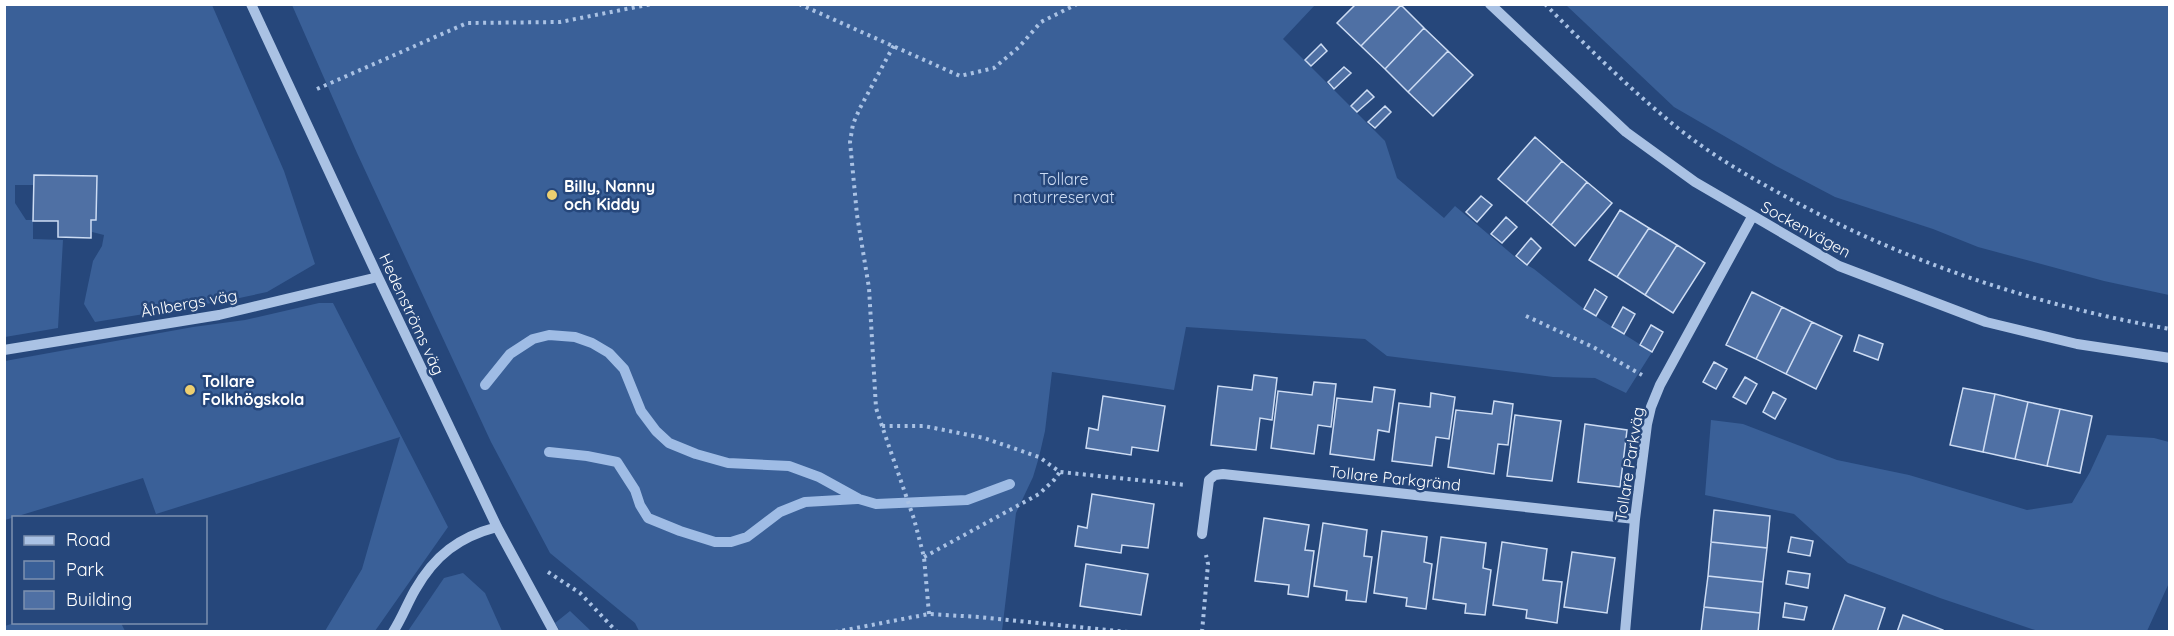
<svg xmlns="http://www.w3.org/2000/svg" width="2174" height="636" font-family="Quicksand,sans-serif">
  <rect width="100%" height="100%" fill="#26477b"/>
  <!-- green -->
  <path fill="#3a6098" d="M5 5H212L284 171 315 264 267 292 230 300 95 322 84 304 93 261 102 246 104 235 92 232 91 220 96 219 97 176 34 175 33 185H15V203L26 220H33V239L63 240 58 328 5 337Z
    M292 5H1315L1283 39 1385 141 1397 178 1444 218 1455 206 1520 261 1534 269 1584 309 1652 352 1626 393 1595 378 1553 377 1387 356 1365 339 1186 327 1174 390 1052 372 1045 431 1039 457 1033 477 1016 513 1002 631H639L635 623 550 553 491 442 357 153Z
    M1566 5H2169V295L2104 281 1978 247 1933 229 1835 197 1776 166 1674 107Z
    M319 303H333L448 527 375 631H325L362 569 400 437 156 514 143 478 5 520V361L193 327 245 320Z
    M1711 420 1743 424 1837 460 1909 475 2027 510 2072 503 2090 472 2107 435 2154 438 2169 442V583L2147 631H2038L1940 598 1848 563 1794 514 1705 495Z
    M463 573 485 593 502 631H408L444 578Z
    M570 611 591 631H560L555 623Z
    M17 622 121 623 125 631H5V626Z"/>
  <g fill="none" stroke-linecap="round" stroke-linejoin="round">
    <!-- stream -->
    <path stroke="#9fbce5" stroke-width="10" d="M485 385 510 354 533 339 549 335 575 337 592 343 609 353 624 369 641 411 656 431 669 443 696 454 728 463 789 466 819 477 859 499 876 504 967 500 1010 484
      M549 452 587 456 617 462 635 490 640 505 648 518 680 531 715 542H731L747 537 780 512 805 502 857 499"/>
  </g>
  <!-- building -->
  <path fill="#4f70a4" stroke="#cddcf3" stroke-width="1.5" d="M1356 4H1400L1401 5 1361 46 1337 23Z
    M1401 5 1424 28 1385 69 1361 46Z
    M1424 28 1448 51 1408 92 1385 69Z
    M1321 44 1327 51 1311 66 1305 60Z
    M1448 51 1473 75 1433 116 1408 92Z
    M1344 67 1351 73 1334 89 1328 82Z
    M1367 90 1374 97 1357 112 1351 106Z
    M1385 106 1391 112 1375 128 1368 122Z
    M1535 137 1562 161 1526 203 1498 179Z
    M1562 161 1587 182 1551 225 1526 203Z
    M34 175 97 176 96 220H91V238L58 237V221H33Z
    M1587 182 1612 203 1575 246 1551 225Z
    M1481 196 1492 205 1477 222 1466 212Z
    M1620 210 1649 228 1617 277 1589 260Z
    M1506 217 1517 227 1502 243 1491 234Z
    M1649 228 1677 245 1645 295 1617 277Z
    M1531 238 1541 248 1527 265 1516 256Z
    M1677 245 1705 263 1673 313 1645 295Z
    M1595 289 1607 297 1596 316 1584 309Z
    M1752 292 1782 307 1756 359 1726 345Z
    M1623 307 1635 314 1624 334 1612 327Z
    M1782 307 1812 322 1786 374 1756 359Z
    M1812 322 1842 336 1816 389 1786 374Z
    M1651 325 1663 332 1652 352 1640 345Z
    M1859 335 1883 344 1878 360 1854 351Z
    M1714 362 1727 369 1716 389 1703 382Z
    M1254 375 1277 378 1272 420 1260 418 1256 450 1211 445 1218 386 1252 390Z
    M1745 377 1757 384 1746 404 1733 397Z
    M1314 382 1336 384 1331 427 1318 425 1314 454 1271 448 1278 391 1312 395Z
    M1374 387 1395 390 1389 432 1378 430 1374 460 1330 454 1337 398 1372 402Z
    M1963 388 1995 394 1983 452 1950 445Z
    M1773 392 1786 399 1775 419 1763 412Z
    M1431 393 1455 397 1449 439 1436 437 1432 466 1392 461 1399 403 1430 407Z
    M1995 394 2028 402 2015 459 1983 452Z
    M1103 396 1165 406 1158 451 1132 447 1131 455 1086 448 1089 428 1098 430Z
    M1494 401 1513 404 1508 445 1498 444 1494 474 1448 467 1456 410 1492 414Z
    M2028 402 2060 409 2047 466 2015 459Z
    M2060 409 2092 416 2080 473 2047 466Z
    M1515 415 1561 421 1552 481 1507 476Z
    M1585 424 1627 430 1620 487 1578 482Z
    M1092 494 1154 504 1148 548 1122 545 1121 553 1075 546 1078 526 1087 528Z
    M1714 510 1770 516 1767 548 1711 542Z
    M1264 518 1309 525 1305 550 1314 551 1308 597 1288 594 1289 585 1255 581Z
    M1323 523 1367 530 1364 556 1372 557 1366 602 1346 600 1347 591 1314 586Z
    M1382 531 1427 537 1424 562 1432 564 1426 609 1406 606 1407 598 1374 593Z
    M1441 537 1486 543 1483 568 1491 570 1485 615 1465 613 1466 604 1433 599Z
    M1791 537 1813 541 1810 556 1788 552Z
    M1502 542 1547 549 1543 580 1562 582 1557 623 1526 618 1527 610 1493 605Z
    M1711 542 1767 548 1763 582 1708 576Z
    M1572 552 1615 558 1607 613 1564 607Z
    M1086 564 1148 574 1141 615 1080 606Z
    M1788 571 1810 574 1808 588 1786 584Z
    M1708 576 1763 582 1760 613 1704 607Z
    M1845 595 1885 608 1877 632H1832Z
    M1785 603 1807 607 1804 620 1783 617Z
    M1704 607 1760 613 1758 632H1701Z
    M1903 615 1943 630V632H1897Z"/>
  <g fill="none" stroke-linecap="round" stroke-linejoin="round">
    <!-- path -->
    <path stroke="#aac2e4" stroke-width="4" stroke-dasharray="3 4.5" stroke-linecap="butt" d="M799 4 960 76 994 68 1019 47 1041 22 1077 4
      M1545 4C1586 46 1629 88 1674 125 1707 152 1744 174 1781 194 1901 261 2034 305 2170 329
      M317 89 467 23 560 22 652 4
      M1526 316 1593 347 1642 375
      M882 426 876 408 869 288 857 215 850 142 853 124 860 108 894 45
      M924 557 1039 494 1054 480 1060 472
      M548 572 580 593 617 632
      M929 614 924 557 914 519 882 426H924L984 438 1039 457 1060 472 1186 485
      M835 632 929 614 979 617 1128 632
      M1202 632 1208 564 1206 555"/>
    <!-- minor -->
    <path stroke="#aac2e4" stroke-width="10" d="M251 4 378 277 497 527 554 632
      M1490 4 1626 132 1695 182 1839 266 1986 322 2077 344 2170 358
      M4 350 219 315 378 277
      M1202 534 1209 480 1215 475 1223 474 1635 519
      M393 632C402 618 407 604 415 590 435 555 459 537 497 527
      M1625 632 1635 519 1647 424 1651 407 1660 385 1752 217"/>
  </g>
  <!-- markers -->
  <g fill="#edcf70" stroke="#26477b" stroke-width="2">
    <circle cx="552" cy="195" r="6"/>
    <circle cx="190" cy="390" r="6"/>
  </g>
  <g text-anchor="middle" stroke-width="5" stroke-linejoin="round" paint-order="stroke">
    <!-- park labels -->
    <g font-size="16" fill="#cddcf3" stroke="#26477b">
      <text x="1064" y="185">Tollare<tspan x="1064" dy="18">naturreservat</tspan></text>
    </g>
    <!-- poi labels -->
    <g font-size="16" font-weight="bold" fill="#fff" stroke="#26477b" text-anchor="start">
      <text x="564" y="192">Billy, Nanny<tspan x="564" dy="18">och Kiddy</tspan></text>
      <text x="202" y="387">Tollare<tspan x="202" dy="18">Folkhögskola</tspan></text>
    </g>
    <!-- street labels -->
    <g font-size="16" fill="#fff" stroke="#26477b">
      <text transform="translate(1806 229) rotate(29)" y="6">Sockenvägen</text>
      <text transform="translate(189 303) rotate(-10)" y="6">Åhlbergs väg</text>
      <text transform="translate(412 314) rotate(65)" y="6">Hedenströms väg</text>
      <text transform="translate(1629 464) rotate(-81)" y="6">Tollare Parkväg</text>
      <text transform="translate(1395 478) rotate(6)" y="6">Tollare Parkgränd</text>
    </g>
  </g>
  <!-- border -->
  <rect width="2174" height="636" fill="none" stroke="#ffffff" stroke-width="12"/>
  <!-- legend -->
  <rect x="12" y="516" width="195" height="108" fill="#26477b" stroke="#7d91b0" stroke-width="1.5"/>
  <rect x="24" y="536" width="30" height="9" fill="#aac2e4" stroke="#7d91b0" stroke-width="1.5"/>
  <text x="66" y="546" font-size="18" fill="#ffffff">Road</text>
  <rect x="24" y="561" width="30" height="18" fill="#3a6098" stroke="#7d91b0" stroke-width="1.5"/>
  <text x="66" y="576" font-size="18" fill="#ffffff">Park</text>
  <rect x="24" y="591" width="30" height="18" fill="#4f70a4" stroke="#7d91b0" stroke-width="1.5"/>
  <text x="66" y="606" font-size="18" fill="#ffffff">Building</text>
</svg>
